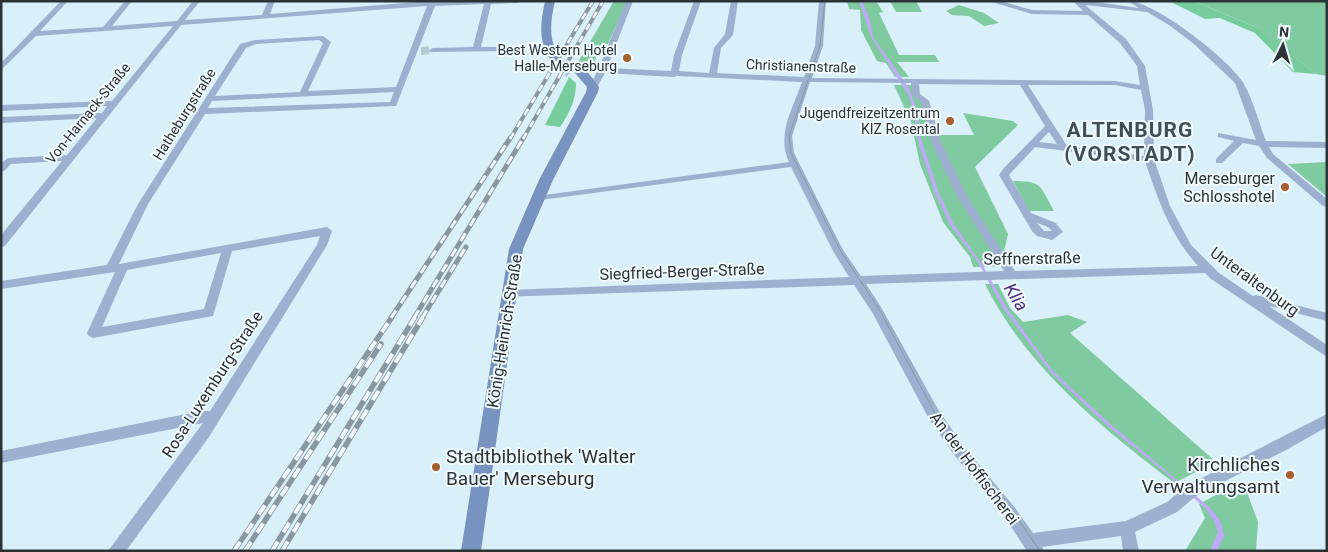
<svg xmlns="http://www.w3.org/2000/svg" width="1328" height="552" font-family="Roboto,sans-serif">
  <rect width="100%" height="100%" fill="#d9eff9"/>
  <!-- green -->
  <path fill="#80ca9f" d="M614 1H627L608 44H602L594 62 599 63 598 65 588 66 577 64Z
    M847 1H876L883 12 879 13 899 55H935L939 62H897L909 77H895L886 63 877 61 861 30 860 10 849 9Z
    M890 1H916L922 12H896Z
    M1193 1H1327V76L1316 74 1256 27Z
    M959 5 984 13 999 23 984 26 969 16 952 15 946 11Z
    M894 85H917L916 92 929 101 938 135H974L963 113 1013 121 1018 125 975 167 1008 234 1004 252 1011 266 973 267 970 257 943 222 920 164 911 122Z
    M1327 162V197L1288 164Z
    M1013 181C1043 181 1040 186 1054 211H1029Z
    M985 284H998L1010 308 1023 322 1068 315 1087 322 1070 333 1216 462 1174 483C1102 428 1026 367 985 284Z
    M1240 482 1248 495 1258 522 1256 551H1185L1205 518 1199 504Z"/>
  <!-- forest -->
  <path fill="#77cc9c" d="M1169 1H1193L1258 28 1316 74 1293 72 1255 33 1220 18 1205 19Z
    M569 77 576 83C576 100 569 114 560 127L545 125Z"/>
  <!-- water -->
  <path fill="#beabf7" d="M859 1H862L870 20 873 37 907 85 912 96 917 110 920 136 939 193 954 225 982 264 1007 308 1053 371 1108 422 1209 507 1220 520 1224 536 1217 551H1210L1218 532 1214 521 1206 509 1167 474 1110 428 1052 374 1003 308 978 262 950 225 935 193 919 146 913 109 909 96 871 37Z"/>
  <g fill="none" stroke-linecap="round" stroke-linejoin="round">
    <!-- minor-tunnel -->
    <path stroke="#b6c9d2" stroke-width="8" stroke-dasharray="8 4" stroke-linecap="butt" d="M421 51 433 50"/>
    <!-- secondary-tunnel -->
    <path stroke="#b6c9d2" stroke-width="11" stroke-dasharray="11 5.5" stroke-linecap="butt" d="M556 60 570 73"/>
    <!-- minor -->
    <path fill="#9eb0cf" fill-rule="evenodd" d="M61 1H68L40 31 103 27 125 1H132L112 26 177 21 193 1H200L185 20 262 15 268 1H275L270 14 429 1H521L518 3 491 4 481 47H516V51H513L430 52 429 50 433 48 473 47 484 4 435 6 396 106 205 114 148 204 119 264 327 227 332 231 327 245 209 437 126 551H108L203 423 1 463V451L201 411H210L317 245 320 236 232 251 213 316 93 338 89 336 87 333 115 272 1 289V281L107 265 138 204 240 44 255 40 323 36 331 42 308 91 396 87 427 6 181 25 5 246 1 247V235L62 161 11 164 4 171 1 172V163L8 158 67 155 97 118 1 123V117L102 113 107 106 1 111V105L112 101 173 26 36 36 1 70V63ZM319 40 323 43 300 92 215 96 246 48 256 44ZM394 92 390 102 208 108 212 101ZM221 253 204 309 102 327 127 270Z
      M626 1H633L607 68 671 71 674 55 694 1H701L682 55 679 71 709 73 714 48 725 34 731 1H738L733 35 721 48 717 73 804 77 815 46 819 1H826L823 46 812 78 1115 81 1140 85 1137 66 1120 43 1088 15 1032 14 988 1H1000L1032 10 1083 11 1073 1H1088L1139 8 1128 1C1154 1 1227 58 1242 81 1251 93 1260 126 1266 141L1327 142V148L1269 147 1273 154 1327 199V207L1323 206 1267 158 1259 146 1243 143 1222 163H1216V159L1234 141 1218 137V133L1256 140 1235 83 1194 44 1169 25 1147 12 1085 5 1126 39 1145 66 1153 110 1154 159 1170 206 1191 245 1219 273 1253 296 1256 295 1327 313V321L1269 306 1327 345V357L1211 279 1205 273 866 284 881 307 939 411 965 448 1016 509 1033 533 1126 521 1167 502 1186 486 1327 414V427L1286 450 1196 496 1177 512 1135 532 1139 551H1123L1121 536 1042 547 1044 551H1027L1006 519 955 456 929 419 872 312 854 285 504 297 502 294 508 290 849 277 833 251 791 167 533 201 532 199 537 196 789 162C776 135 793 108 802 82L677 76 674 77 605 73 596 89H590L589 87 597 72 578 71 574 69 578 67 599 68ZM810 82 911 83 912 95 921 102 931 142 958 198 1004 271 861 276 843 250 794 153 792 136ZM919 84 1020 85 1045 126 1003 169 999 175 1032 231 1037 236 1052 240 1063 232 1056 223 1031 213 1009 175 1035 147 1145 161C1158 200 1170 235 1198 266L1015 271 968 198 941 142 929 101 920 94ZM1028 85H1115L1141 90 1145 110 1144 156 1067 146ZM1049 132 1057 144 1039 142ZM1037 223 1048 227 1052 231H1044Z"/>
    <!-- secondary -->
    <path fill="#7993c0" fill-rule="evenodd" d="M545 1H555C550 23 548 41 561 60L556 63 552 62C538 42 540 25 545 1Z
      M574 63C585 66 592 78 599 87L598 92 553 180 523 249 481 551H461L509 249 539 180 586 92 587 87 569 66Z"/>
    <!-- tram -->
    <path stroke="#8998a0" stroke-width="1" d="M825 1 820 46 789 136 791 153 840 250 879 309 936 415 962 451 1013 512 1040 551"/>
    <defs>
      <path id="rail-far2" d="M510 139 593 1
        M523 139 603 1"/>
      <path id="rail-far1" d="M391 318 511 137
        M414 318 524 137
        M422 318 466 247"/>
      <path id="rail" d="M234 551 392 317
        M245 551 381 344
        M272 551 415 317
        M282 551 423 317"/>
    </defs>
    <!-- rail-far2 casing -->
    <use href="#rail-far2" stroke="#8998a0" stroke-width="4"/>
    <!-- rail-far1 casing -->
    <use href="#rail-far1" stroke="#8998a0" stroke-width="5"/>
    <!-- rail casing -->
    <use href="#rail" stroke="#8998a0" stroke-width="5.5"/>
    <!-- rail-far2 -->
    <use href="#rail-far2" stroke="#f1fafe" stroke-width="2.5" stroke-dasharray="7" stroke-linecap="butt"/>
    <!-- rail-far1 -->
    <use href="#rail-far1" stroke="#f1fafe" stroke-width="3" stroke-dasharray="9" stroke-linecap="butt"/>
    <!-- rail -->
    <use href="#rail" stroke="#f1fafe" stroke-width="4" stroke-dasharray="11" stroke-linecap="butt"/>
  </g>
  <!-- markers -->
  <g fill="#a4612f" stroke="#f1fafe" stroke-width="2">
    <circle cx="627" cy="58" r="5"/>
    <circle cx="950" cy="121" r="5"/>
    <circle cx="1285" cy="187" r="5"/>
    <circle cx="436" cy="467" r="5"/>
    <circle cx="1290" cy="475" r="5"/>
  </g>
  <g text-anchor="middle" stroke-width="4" stroke-linejoin="round" paint-order="stroke">
    <!-- far-poi labels -->
    <g font-size="14" fill="#2b3337" stroke="#f1fafe" text-anchor="end">
      <text x="617" y="55">Best Western Hotel<tspan x="617" dy="16">Halle-Merseburg</tspan></text>
      <text x="940" y="118">Jugendfreizeitzentrum<tspan x="940" dy="16">KIZ Rosental</tspan></text>
    </g>
    <!-- far-street labels -->
    <g font-size="14" fill="#2b3337" stroke="#f1fafe">
      <text transform="translate(801 66) rotate(2)" y="5">Christianenstraße</text>
      <text transform="translate(88 113) rotate(-51)" y="5">Von-Harnack-Straße</text>
      <text transform="translate(184 114) rotate(-58)" y="5">Hatheburgstraße</text>
    </g>
    <!-- poi labels -->
    <g font-size="16" fill="#2b3337" stroke="#f1fafe" text-anchor="end">
      <text x="1275" y="184">Merseburger<tspan x="1275" dy="18">Schlosshotel</tspan></text>
    </g>
    <!-- street labels -->
    <g font-size="16" fill="#2b3337" stroke="#f1fafe">
      <text transform="translate(1032 258) rotate(-1)" y="6">Seffnerstraße</text>
      <text transform="translate(682 271) rotate(-2)" y="6">Siegfried-Berger-Straße</text>
      <text transform="translate(1255 281) rotate(36)" y="6">Unteraltenburg</text>
      <text transform="translate(504 331) rotate(-81)" y="6">König-Heinrich-Straße</text>
      <text transform="translate(212 384) rotate(-57)" y="6">Rosa-Luxemburg-Straße</text>
      <text transform="translate(975 468) rotate(53)" y="6">An der Hoffischerei</text>
    </g>
    <!-- water labels -->
    <g font-size="18" font-style="italic" fill="#4c2e84" stroke="#f1fafe">
      <text transform="translate(1016 297) rotate(58)" y="6">Klia</text>
    </g>
    <!-- near-poi labels -->
    <g font-size="19" fill="#2b3337" stroke="#f1fafe" text-anchor="start">
      <text x="446" y="463">Stadtbibliothek 'Walter<tspan x="446" dy="22">Bauer' Merseburg</tspan></text>
      <text x="1280" y="471" text-anchor="end">Kirchliches<tspan x="1280" dy="22">Verwaltungsamt</tspan></text>
    </g>
    <!-- district labels -->
    <g font-size="21" font-weight="bold" letter-spacing="1" fill="#3d5058" stroke="#f1fafe">
      <text x="1130" y="137">ALTENBURG<tspan x="1130" dy="24">(VORSTADT)</tspan></text>
    </g>
  </g>
  <!-- border -->
  <rect width="1328" height="552" fill="none" stroke="#2b3337" stroke-width="5"/>
  <!-- north arrow -->
  <g transform="translate(1283 45) rotate(5)" stroke="#f1fafe" stroke-width="4" paint-order="stroke">
  <path d="M0-4L9 19L0 12L-9 19Z" fill="#2b3337"/>
  <text y="-8" font-size="14" font-weight="bold" text-anchor="middle" fill="#2b3337">N</text>
  </g>
</svg>
